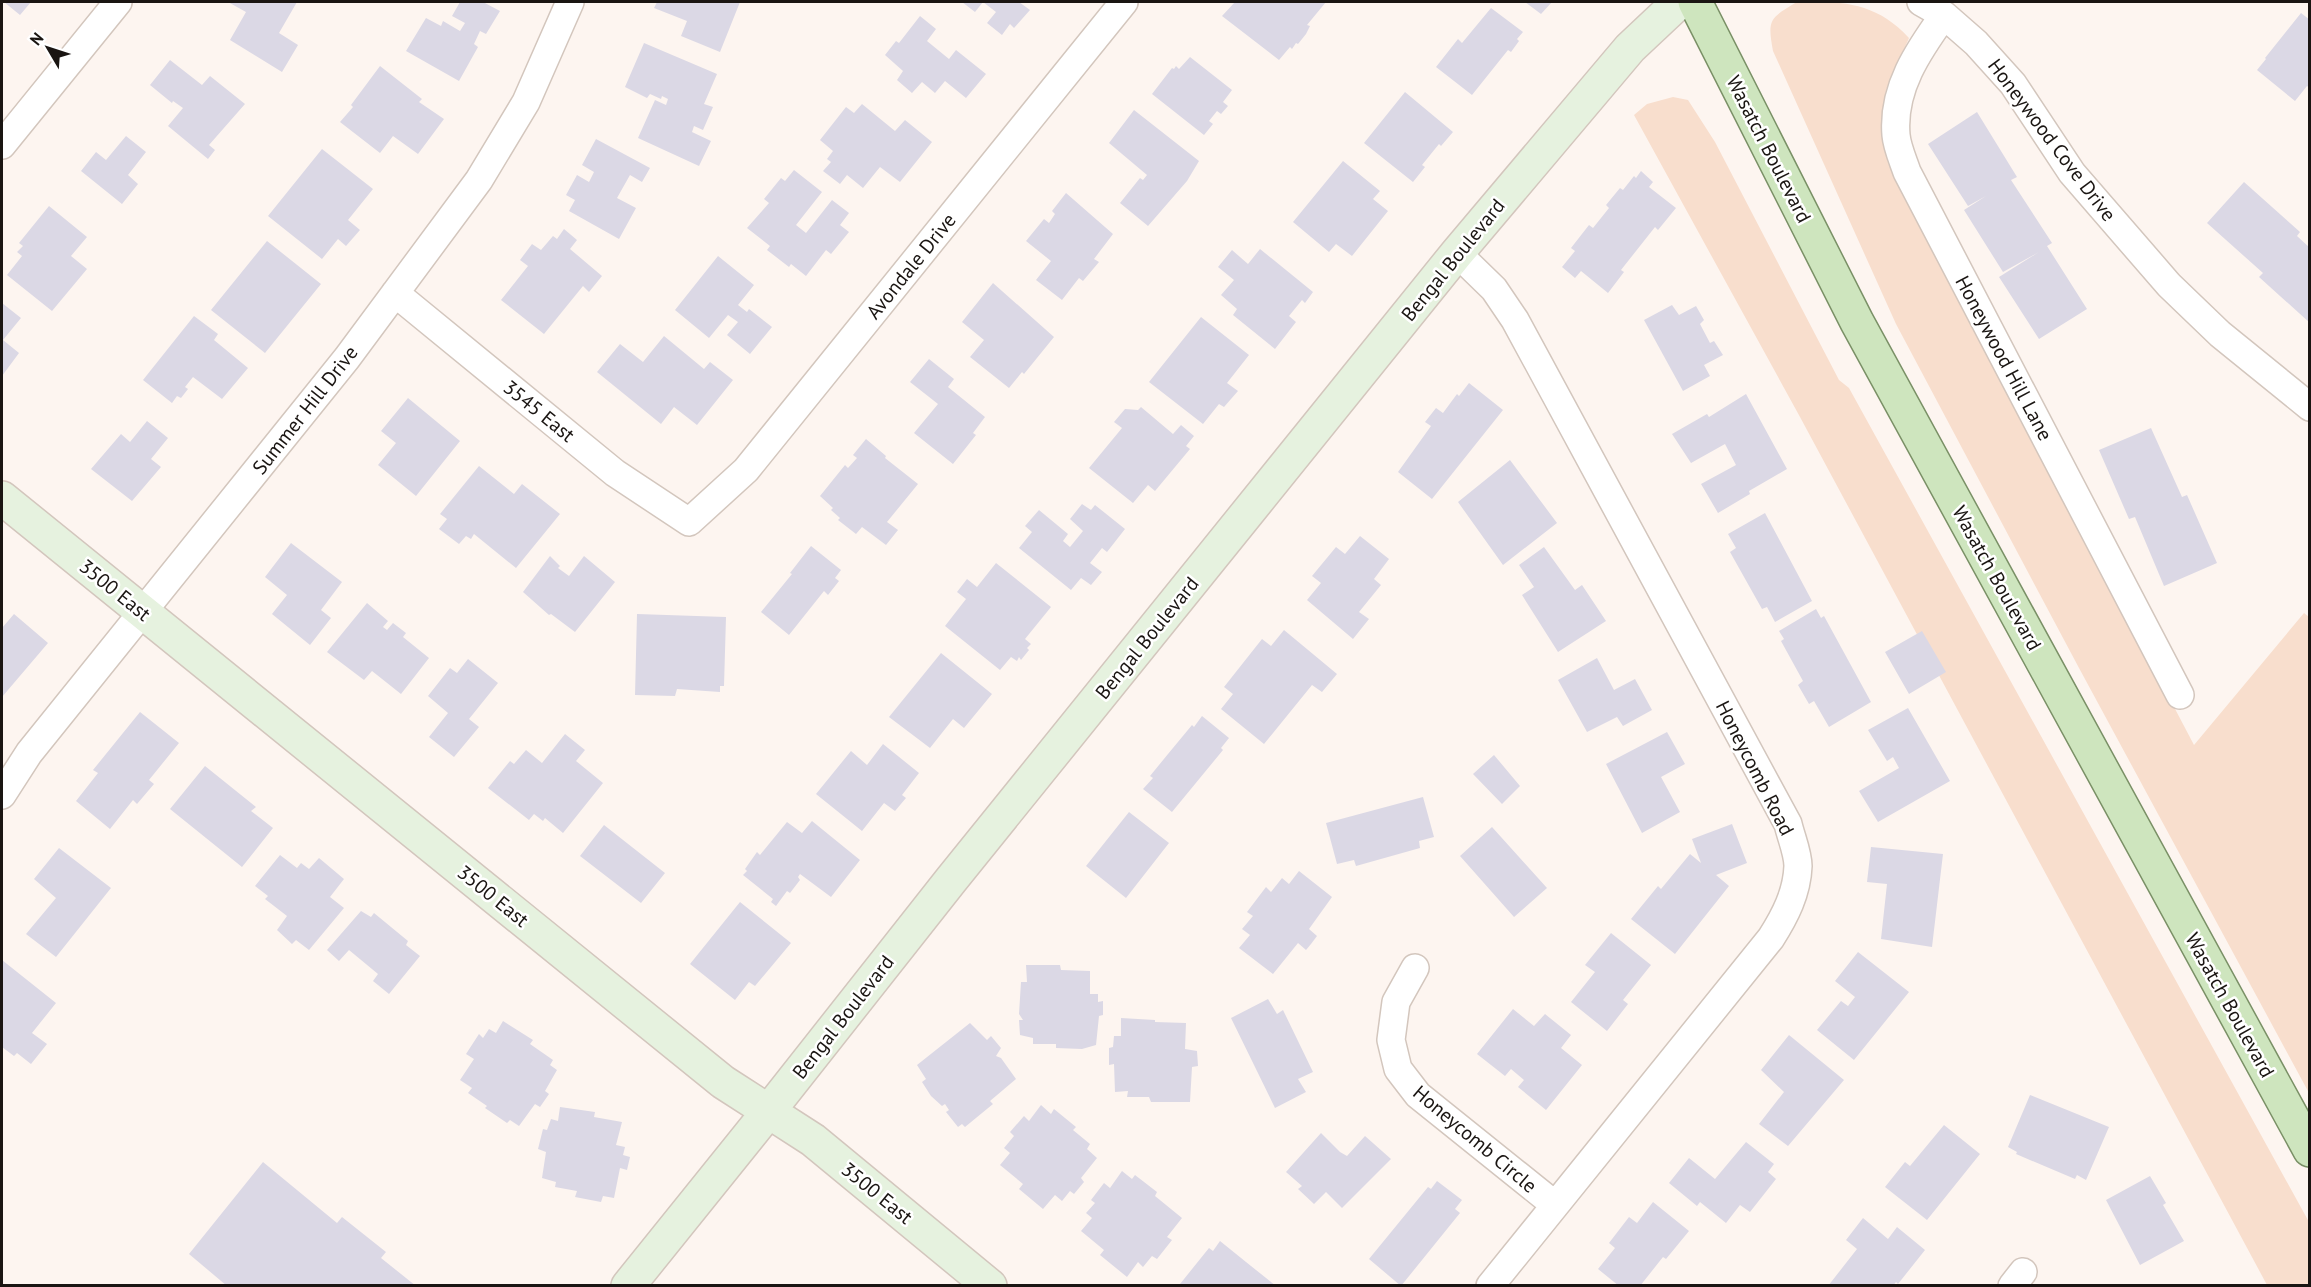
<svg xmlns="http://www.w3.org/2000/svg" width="2311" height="1287" font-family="'PT Sans',sans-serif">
  <rect width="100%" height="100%" fill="#fdf5f0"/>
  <!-- green -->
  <path fill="#f8decd" d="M1797 2C1842 1 1876 2 1909 38L1886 90 1881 127 1888 163 2194 745 2304 613 2309 617V1093L2079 668 1896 324 1773 51C1767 19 1770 18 1797 2Z
    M1673 97 1688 100 1715 142 1839 380 1849 388 2309 1222V1285H2267L1800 417 1634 115 1647 104Z"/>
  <!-- building -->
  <path fill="#dbd8e5" d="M4 2H31L20 15Z
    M228 2H297L279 33 298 45 282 72 230 40 246 12Z
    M460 2H483L500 11 486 34 480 31 474 44 478 47 459 81 406 51 426 18 441 26 443 21 460 31 465 23 452 16Z
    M657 2H740L720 52 681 36 687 21 654 8Z
    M962 2H1019L1030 10 1014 28 1010 24 1002 35 987 23 996 12 983 2 975 12Z
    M1235 2H1326L1307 25 1310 26 1306 34 1298 44 1296 43 1292 49 1290 47 1279 60 1222 16Z
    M1525 2H1552L1541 14Z
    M1491 8 1523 32 1517 39 1519 41 1511 52 1508 50 1472 95 1436 67 1458 39 1462 43Z
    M2301 13 2310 20V88L2307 86 2295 101 2257 70 2266 59 2265 58Z
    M920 16 936 29 927 41 949 59 956 50 986 74 966 98 945 81 935 93 922 82 912 93 897 80 903 71 885 55 896 41 899 43Z
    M644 43 717 74 704 104 713 107 703 130 694 126 692 132 711 141 699 166 638 138 655 100 666 105 668 99 662 96 661 99 650 94 647 98 625 87Z
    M1190 57 1232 90 1223 102 1228 106 1221 114 1217 111 1209 121 1213 124 1204 135 1152 94 1172 68 1174 69 1176 66 1179 69Z
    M170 60 202 85 210 76 245 104 209 145 215 150 208 159 168 126 183 108 173 101 172 103 150 85Z
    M380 66 422 99 419 102 444 119 418 154 393 136 380 153 340 122 353 107 351 105Z
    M1405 92 1453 132 1441 146 1439 144 1422 165 1425 167 1413 182 1364 143Z
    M862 104 895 131 905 120 932 142 900 182 880 167 863 188 847 175 840 184 823 171 831 162 827 159 833 151 820 140 846 107 854 113Z
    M1134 110 1199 161 1187 181 1148 226 1120 203 1140 178 1143 180 1147 175 1109 143Z
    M1977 112 2017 177 2011 180 2052 243 2047 246 2087 309 2039 339 1999 277 2039 252 2003 272 1964 210 1986 196 1968 206 1928 144Z
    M126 136 146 152 128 175 138 184 122 204 81 171 96 152 106 160Z
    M596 139 650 168 642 182 630 175 617 198 636 208 619 239 569 211 575 200 566 195 577 175 589 182 594 172 582 165Z
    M322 149 373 189 348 220 360 230 346 246 338 239 322 259 268 216Z
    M1343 161 1380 191 1373 199 1388 211 1352 256 1336 244 1329 252 1293 222Z
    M794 170 822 192 796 225 806 233 832 200 849 213 840 225 849 232 831 254 826 250 806 276 791 264 789 267 767 250 770 246 747 228 769 203 764 199 781 178 785 181Z
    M1641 171 1653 182 1649 187 1676 208 1658 230 1655 227 1621 270 1624 272 1608 293 1581 271 1575 278 1562 267 1575 251 1571 248 1589 225 1593 228 1609 208 1606 205 1620 188 1623 190 1634 176 1636 178Z
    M2244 182 2300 232 2297 236 2310 248V323L2259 277 2263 273 2207 223Z
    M1066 193 1113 234 1094 259 1099 262 1083 281 1079 278 1062 300 1036 280 1051 261 1026 241 1044 219 1049 223 1055 214 1052 211Z
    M49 206 87 237 71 256 87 269 52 311 7 275 22 256 17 252 23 246 19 243Z
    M564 229 577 240 570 249 602 276 589 292 583 286 544 334 501 300 528 266 520 260 532 244 541 250 553 236 557 239Z
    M267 241 321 284 265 353 211 310Z
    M1260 249 1313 292 1305 303 1302 300 1289 316 1296 322 1275 349 1233 315 1237 309 1221 295 1234 280 1218 267 1232 250 1248 264Z
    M718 256 754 285 738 305 747 312 749 309 772 327 750 354 727 335 738 322 728 315 709 338 675 310Z
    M993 283 1054 337 1024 374 1022 372 1009 388 970 357 984 340 962 322Z
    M2 303 21 318 3 340 19 353 2 376Z
    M1672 305 1679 315 1696 306 1704 320 1700 324 1710 343 1714 341 1723 355 1704 365 1710 376 1683 391 1644 320Z
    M194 316 218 334 214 340 248 368 222 399 193 377 185 387 188 389 181 398 177 396 172 403 143 380Z
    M1201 317 1249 355 1227 383 1238 391 1224 407 1219 404 1203 424 1149 382Z
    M664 336 704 369 710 362 733 380 697 425 674 407 661 424 597 372 620 344 643 362Z
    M929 359 954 379 948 387 985 417 973 433 976 435 953 464 914 433 938 404 910 382Z
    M1469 383 1503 410 1432 499 1398 472 1431 426 1425 422 1436 408 1443 413 1457 394 1459 396Z
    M1746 394 1787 469 1749 491 1750 494 1718 513 1701 484 1736 465 1725 444 1691 463 1672 434 1707 414 1709 417Z
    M408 398 460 441 416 496 378 465 396 443 381 431Z
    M1141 407 1173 434 1181 425 1194 436 1186 446 1190 449 1155 491 1148 485 1133 503 1089 468 1122 428 1114 422 1125 409 1138 410Z
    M147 421 168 438 151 459 161 467 132 501 91 469 121 434 130 442Z
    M2151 428 2182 497 2187 495 2217 563 2164 586 2135 517 2129 519 2099 450Z
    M866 439 886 456 885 458 918 484 887 522 898 530 886 545 862 527 856 534 838 520 840 518 831 510 833 508 820 496 845 465 848 468 857 458 853 455Z
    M1510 460 1557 523 1503 565 1458 502Z
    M479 466 514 494 522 484 560 514 516 568 474 534 471 539 466 536 459 544 439 529 447 519 440 514Z
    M1082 504 1091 510 1095 505 1125 529 1107 552 1102 548 1090 563 1102 572 1091 585 1081 578 1071 590 1019 548 1032 532 1025 526 1039 510 1068 534 1063 541 1070 547 1083 531 1070 519Z
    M1765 513 1812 601 1775 622 1767 607 1762 609 1730 552 1736 548 1728 534Z
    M1360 536 1389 559 1374 579 1381 585 1359 612 1369 619 1353 639 1307 600 1321 583 1312 576 1336 547 1345 554Z
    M291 543 342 582 321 610 331 618 310 645 272 614 287 595 265 577Z
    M811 546 841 570 835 578 839 581 828 595 824 591 789 635 761 612 792 574 790 573Z
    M1544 547 1575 590 1582 585 1606 621 1558 652 1522 595 1534 587 1519 565Z
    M550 556 560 566 558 568 569 576 584 556 615 582 575 632 551 614 549 615 523 592Z
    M996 563 1051 607 1025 639 1031 644 1027 648 1029 650 1021 660 1019 657 1017 661 1011 657 1000 670 945 626 966 599 957 592 967 579 977 587Z
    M367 603 388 621 383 627 387 630 393 623 406 633 403 637 429 658 401 694 372 671 364 680 327 652Z
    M1816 609 1821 618 1824 616 1871 702 1829 727 1814 701 1809 704 1798 685 1803 681 1781 641 1784 639 1779 631Z
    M14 614 48 643 2 697V628Z
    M637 614 726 617 724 686H720V692L677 689 675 696 635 695Z
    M1284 630 1337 674 1322 692 1312 685 1264 744 1221 709 1233 694 1224 687 1262 639 1271 646Z
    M1922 631 1946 672 1909 694 1885 652Z
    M941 653 992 694 964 728 953 719 930 748 889 717Z
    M1597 658 1614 690 1635 679 1652 710 1623 726 1617 717 1587 732 1558 680Z
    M468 659 498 683 469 719 479 727 454 757 429 737 448 713 428 696 450 668 457 673Z
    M1908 708 1950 781 1878 822 1859 791 1899 768 1893 757 1887 761 1868 730Z
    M140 712 179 743 149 780 154 784 137 804 133 800 110 829 76 801 98 773 93 770Z
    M1202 716 1229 738 1221 748 1223 750 1172 812 1143 789 1153 778 1150 776 1168 754 1192 725 1194 727Z
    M1667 732 1685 764 1661 777 1680 812 1642 833 1606 764Z
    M565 734 585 750 576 761 603 783 563 833 545 818 543 821 534 814 529 820 488 788 510 761 514 764 526 750 542 763Z
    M883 744 919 773 902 795 906 798 895 811 884 803 862 831 816 794 851 751 867 765Z
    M1494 755 1520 786 1502 804 1473 774Z
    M205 766 256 807 251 811 273 828 242 867 170 809Z
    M1423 797 1434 837 1419 841 1420 848 1356 866 1354 860 1337 864 1326 823Z
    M1129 812 1169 843 1126 898 1086 866Z
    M812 821 860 860 831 897 800 874 798 877 800 880 790 893 787 891 776 906 771 902 773 899 743 875 747 871 745 869 757 852 760 855 787 822 802 833Z
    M1732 824 1747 863 1716 875 1729 886 1675 954 1631 919 1658 886 1661 889 1690 854 1701 863 1692 839Z
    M604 825 665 873 641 903 580 856Z
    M1492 827 1547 888 1514 917 1460 856Z
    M1871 847 1943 854 1932 947 1881 939 1887 884 1867 882Z
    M59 848 111 888 56 957 26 934 56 898 34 879Z
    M280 855 297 868 301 863 309 869 319 858 344 879 330 897 344 908 309 950 296 940 292 944 277 930 287 916 265 899 268 896 255 886Z
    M1299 871 1332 897 1309 929 1317 936 1311 944 1306 950 1298 943 1273 974 1239 948 1250 935 1242 929 1253 916 1247 912 1266 887 1271 892 1282 878 1289 884Z
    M740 902 791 943 755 986 749 982 735 1000 690 964Z
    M361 911 371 917 374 913 408 941 406 945 420 956 389 994 373 981 378 974 349 950 339 961 327 950Z
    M1611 933 1651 965 1623 1000 1628 1004 1607 1031 1571 1002 1595 972 1585 965Z
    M1858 952 1909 992 1854 1060 1817 1030 1841 1001 1848 1006 1855 997 1835 981Z
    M2 960 56 1003 32 1033 47 1044 31 1064 17 1053 14 1056 2 1047Z
    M1026 965H1060L1061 970 1090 971V994H1098V1002L1103 1001V1015L1099 1016 1096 1045 1082 1049 1056 1048V1044H1033V1038L1020 1035 1019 1020H1023L1019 1014 1021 982H1027Z
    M1268 999 1277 1014 1283 1010 1313 1072 1298 1079 1306 1092 1275 1108 1231 1018Z
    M1513 1009 1534 1026 1545 1014 1571 1035 1561 1048 1582 1065 1546 1110 1518 1087 1524 1080 1511 1069 1505 1076 1477 1054Z
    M1121 1018 1155 1020V1022L1186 1023 1185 1049 1197 1051 1198 1066 1192 1067 1190 1102H1151L1149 1097H1127L1128 1091 1115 1092 1114 1064 1109 1065V1048L1113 1047 1114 1036H1121Z
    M503 1021 533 1040 530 1044 553 1060 550 1065 557 1070 545 1091 549 1094 540 1107 535 1104 519 1126 510 1120 507 1123 485 1108 487 1106 468 1093 472 1088 460 1080 474 1059 466 1054 479 1034 483 1038 489 1029 496 1033Z
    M970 1023 987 1040 991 1036 1001 1048 996 1056 1001 1058 1016 1079 990 1101 993 1104 965 1127 962 1124 958 1127 946 1112 949 1110 945 1104 942 1106 931 1096 922 1082 926 1079 917 1065Z
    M1789 1035 1844 1080 1788 1146 1759 1124 1784 1092 1761 1070Z
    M2030 1095 2109 1127 2086 1180 2077 1175 2075 1179 2016 1154 2017 1152 2008 1147Z
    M1041 1105 1051 1114 1054 1109 1076 1127 1073 1130 1090 1144 1087 1149 1097 1158 1081 1178 1084 1182 1074 1194 1070 1191 1062 1201 1055 1195 1043 1209 1019 1189 1023 1184 1000 1165 1010 1153 1004 1148 1014 1136 1010 1132 1024 1116 1029 1121Z
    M560 1107 595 1112 594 1117 622 1122 616 1145 625 1147 623 1155 630 1157 627 1170 620 1168 614 1198 603 1196 601 1202 575 1197 577 1191 555 1187 556 1182 542 1178 546 1152 538 1149 543 1129 547 1130 551 1119 558 1121Z
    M1944 1125 1980 1154 1927 1220 1885 1187 1905 1162 1910 1166Z
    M1321 1133 1340 1152 1347 1156 1365 1136 1391 1159 1342 1208 1326 1192 1314 1204 1298 1189 1302 1186 1286 1172Z
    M1746 1142 1774 1164 1768 1172 1776 1179 1750 1212 1740 1205 1726 1223 1700 1202 1697 1206 1669 1183 1689 1158 1715 1179Z
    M263 1162 337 1223 342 1217 386 1252 381 1258 416 1286H227L189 1254Z
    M1122 1171 1132 1179 1135 1175 1157 1192 1155 1196 1182 1218 1167 1237 1172 1240 1157 1259 1152 1256 1143 1267 1138 1262 1127 1277 1100 1255 1104 1250 1081 1231 1092 1218 1086 1213 1095 1203 1091 1200 1104 1183 1110 1188Z
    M2150 1176 2166 1203 2163 1205 2184 1241 2140 1265 2106 1200Z
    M1437 1181 1462 1200 1455 1209 1460 1213 1401 1286 1369 1259 1428 1187 1431 1189Z
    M1653 1202 1689 1231 1666 1259 1663 1257 1640 1286H1619L1598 1269 1615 1248 1609 1243 1629 1217 1637 1223Z
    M1863 1218 1888 1239 1897 1227 1925 1250 1898 1284 1896 1282 1893 1286H1828L1857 1249 1846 1240Z
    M1220 1241 1246 1262 1276 1286 1180 1284 1209 1248 1213 1251Z"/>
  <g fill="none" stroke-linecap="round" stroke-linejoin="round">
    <defs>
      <path id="street" d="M1921 2 1944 15 1976 43 2013 84 2072 173 2169 285 2220 334 2310 407
        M1944 15C1918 51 1892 89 1896 135 1897 147 1903 160 1907 172L2180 695
        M2 145 118 2
        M1457 253 1494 289 1515 320 1788 824C1791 837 1798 853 1798 866 1797 893 1785 916 1771 938L1490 1286
        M395 293 615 473 689 522 746 470 1124 2
        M2 795 29 753 347 358 479 180 526 102 570 2
        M1415 968 1396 1002 1391 1040 1398 1069 1418 1095 1555 1205
        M2012 1286 2023 1272"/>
      <path id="secondary" d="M2 498 723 1082 813 1140 990 1286
        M628 1286 768 1112 951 880 1457 253 1630 48 1679 2"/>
      <path id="primary" d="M1695 2 1857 322 2310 1150"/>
    </defs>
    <!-- street casing -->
    <use href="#street" stroke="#d3c6bd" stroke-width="30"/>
    <!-- secondary casing -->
    <use href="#secondary" stroke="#d3c6bd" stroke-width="36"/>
    <!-- primary casing -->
    <use href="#primary" stroke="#7a9066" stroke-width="36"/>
    <!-- street -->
    <use href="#street" stroke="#fff" stroke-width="27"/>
    <!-- secondary -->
    <use href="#secondary" stroke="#e6f2df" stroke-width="33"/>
    <!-- primary -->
    <use href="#primary" stroke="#cee5be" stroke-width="33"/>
  </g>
  <g text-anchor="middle" stroke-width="5" stroke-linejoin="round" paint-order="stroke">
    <!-- street labels -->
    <g font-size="20" fill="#1a1512" stroke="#fff">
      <text transform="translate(2052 140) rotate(53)" y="7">Honeywood Cove Drive</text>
      <text transform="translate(1769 149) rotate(63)" y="7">Wasatch Boulevard</text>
      <text transform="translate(1453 260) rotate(-51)" y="7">Bengal Boulevard</text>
      <text transform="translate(911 266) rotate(-51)" y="7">Avondale Drive</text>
      <text transform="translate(2004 358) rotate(62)" y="7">Honeywood Hill Lane</text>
      <text transform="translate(305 410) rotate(-52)" y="7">Summer Hill Drive</text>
      <text transform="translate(539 411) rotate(39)" y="7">3545 East</text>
      <text transform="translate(1997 578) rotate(61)" y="7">Wasatch Boulevard</text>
      <text transform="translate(115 590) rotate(39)" y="7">3500 East</text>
      <text transform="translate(1147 638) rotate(-51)" y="7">Bengal Boulevard</text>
      <text transform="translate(1755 768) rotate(63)" y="7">Honeycomb Road</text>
      <text transform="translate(493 896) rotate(39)" y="7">3500 East</text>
      <text transform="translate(2230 1005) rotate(61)" y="7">Wasatch Boulevard</text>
      <text transform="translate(843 1017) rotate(-52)" y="7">Bengal Boulevard</text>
      <text transform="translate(1475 1139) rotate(40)" y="7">Honeycomb Circle</text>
      <text transform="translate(877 1193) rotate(39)" y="7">3500 East</text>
    </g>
  </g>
  <!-- border -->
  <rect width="2311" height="1287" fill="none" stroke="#1a1512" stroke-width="6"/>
  <!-- north arrow -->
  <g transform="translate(48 48) rotate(309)" stroke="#ffffff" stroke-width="4.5" paint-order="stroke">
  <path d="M0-4.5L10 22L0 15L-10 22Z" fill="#1a1512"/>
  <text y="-9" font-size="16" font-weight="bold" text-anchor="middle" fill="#1a1512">N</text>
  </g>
</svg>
